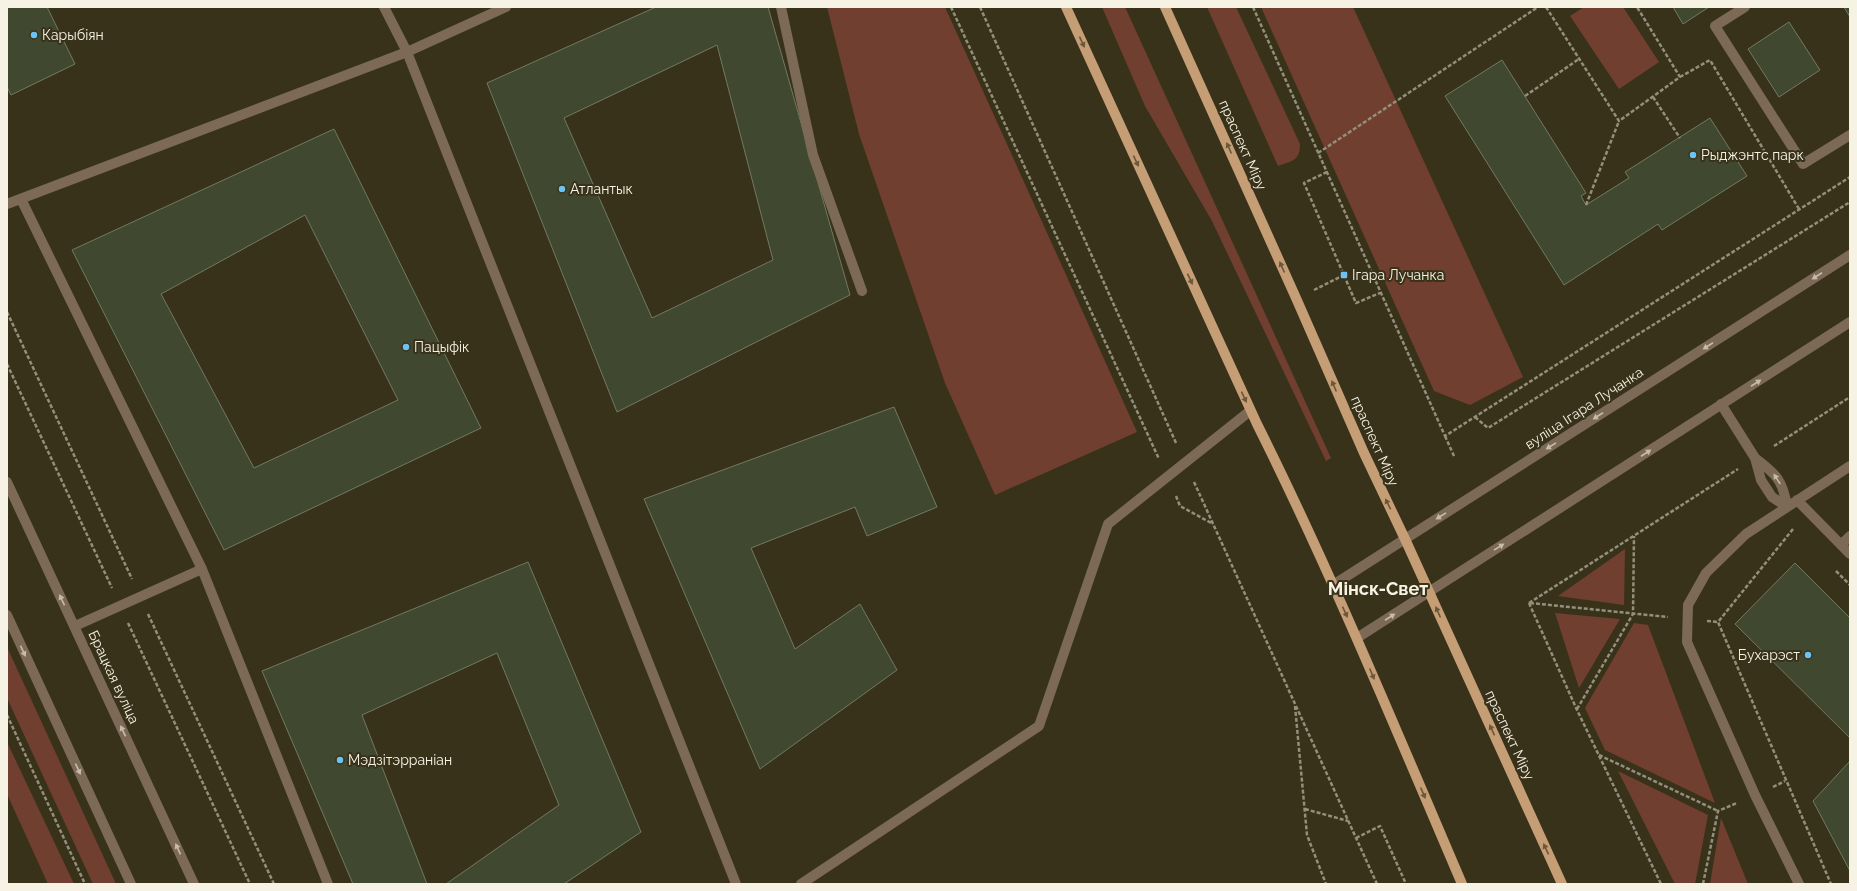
<svg xmlns="http://www.w3.org/2000/svg" width="1857" height="891" font-family="Raleway,sans-serif">
  <rect width="100%" height="100%" fill="#39321a"/>
  <!-- green -->
  <path fill="#713f30" d="M827 7H945L1137 432 995 495 945 383 859 134Z
    M1102 7H1125L1331 458 1326 461 1212 221 1145 106Z
    M1207 7H1236L1300 144C1300 161 1292 161 1278 166Z
    M1261 7H1353L1523 377 1470 405 1434 391Z
    M1584 7H1623L1659 62 1619 89 1570 16Z
    M1625 549 1624 605 1558 596Z
    M1555 613 1620 619 1579 688Z
    M1634 623 1648 625 1715 803 1605 750 1585 708Z
    M7 647 116 884H93L7 698Z
    M7 742 74 884H48L7 794Z
    M1618 771 1708 815 1695 884H1675Z
    M1721 818 1748 884H1710Z"/>
  <!-- building -->
  <path fill="#40482f" stroke="#727a60" fill-rule="evenodd" d="M7 7H47L75 64 11 95 7 87Z
    M656 7H768L850 295 617 412 487 83ZM717 45 773 260 652 318 564 118Z
    M1673 7H1709L1683 24Z
    M1844 7H1850V17Z
    M1789 22 1820 70 1779 97 1748 49Z
    M1502 60 1586 193 1581 196 1586 205 1629 178 1625 172 1710 118 1747 176 1662 230 1658 224 1564 285 1445 96Z
    M334 129 481 428 224 550 72 250ZM305 215 398 400 254 468 161 294Z
    M894 407 937 507 867 536 855 507 751 548 795 649 860 604 897 670 760 769 644 499Z
    M528 562 641 832 564 884H446L559 805 497 653 362 715 427 884H353L262 671Z
    M1795 563 1850 618V738L1735 624Z
    M1850 761V871L1813 801Z"/>
  <g fill="none" stroke-linecap="round" stroke-linejoin="round">
    <!-- path -->
    <path stroke="#948f7b" stroke-width="2.5" stroke-dasharray="4 2" stroke-linecap="butt" d="M951 7 1159 459
      M980 7 1176 443
      M1253 7 1445 436 1850 177
      M1546 7 1619 121 1680 77 1637 7
      M1680 77 1710 60 1799 209
      M1525 96 1579 59
      M1653 97 1680 138
      M1318 153 1538 7
      M1327 172 1304 183 1356 303 1380 293
      M1586 205 1619 121
      M1314 290 1344 275
      M7 312 132 579
      M7 364 112 588
      M1475 417 1488 428 1850 202
      M1445 436 1454 456
      M1774 446 1850 397
      M1194 482 1377 884
      M1176 496 1180 506 1213 524
      M1793 529 1718 622 1831 884
      M1836 571 1850 585
      M1529 603 1738 469
      M1529 603 1577 710 1661 884
      M1530 603 1668 617
      M148 614 274 884
      M1707 621 1718 622
      M128 623 250 884
      M1295 706 1307 835 1326 884
      M1577 709 1633 614 1634 536
      M7 715 85 884
      M1599 755 1718 811
      M1773 787 1785 781
      M1305 809 1348 821
      M1356 838 1380 826 1406 884
      M1703 884 1718 811 1737 803"/>
    <!-- service -->
    <path stroke="#7c6956" stroke-width="10" d="M384 7 407 52 736 884
      M781 7 813 155 862 291
      M1745 7 1715 26 1803 164 1850 135
      M21 199 202 569 328 884
      M7 204 407 52 506 7
      M1721 404 1755 458 1761 480 1772 497 1787 507
      M1755 458C1776 474 1783 480 1787 507
      M1797 500 1850 554
      M1841 545 1850 536
      M75 626 202 569
      M801 884 1039 726 1108 524 1250 411
      M1799 884 1755 795 1687 642 1688 605 1706 573 1746 534 1850 466"/>
    <!-- tertiary -->
    <path stroke="#7c6956" stroke-width="10" d="M7 482 194 884
      M1333 585 1850 255
      M7 615 131 884
      M1357 638 1850 322"/>
    <!-- primary -->
    <path stroke="#c69e76" stroke-width="10" d="M1066 7 1257 424C1332 574 1396 730 1462 884
      M1165 7 1296 298 1364 453 1405 539 1562 884"/>
  </g>
  <!-- one-way arrows -->
  <defs><path id="oneway-solid" d="M-6-.8H1V-3.2L6.5 0L1 3.2V.8H-6Z"/></defs>
  <g fill="#6a583a">
    <use href="#oneway-solid" transform="translate(1082 42) rotate(65)"/>
    <use href="#oneway-solid" transform="translate(1229 148) rotate(-114)"/>
    <use href="#oneway-solid" transform="translate(1136 161) rotate(65)"/>
    <use href="#oneway-solid" transform="translate(1282 267) rotate(-114)"/>
    <use href="#oneway-solid" transform="translate(1190 279) rotate(65)"/>
    <use href="#oneway-solid" transform="translate(1334 386) rotate(-113)"/>
    <use href="#oneway-solid" transform="translate(1244 397) rotate(65)"/>
    <use href="#oneway-solid" transform="translate(1388 504) rotate(-116)"/>
    <use href="#oneway-solid" transform="translate(1345 612) rotate(65)"/>
    <use href="#oneway-solid" transform="translate(1438 612) rotate(-114)"/>
    <use href="#oneway-solid" transform="translate(1372 674) rotate(67)"/>
    <use href="#oneway-solid" transform="translate(1492 730) rotate(-115)"/>
    <use href="#oneway-solid" transform="translate(1423 793) rotate(67)"/>
    <use href="#oneway-solid" transform="translate(1546 849) rotate(-115)"/>
  </g>
  <g fill="#c6bcab">
    <use href="#oneway-solid" transform="translate(1817 276) rotate(147)"/>
    <use href="#oneway-solid" transform="translate(1708 346) rotate(147)"/>
    <use href="#oneway-solid" transform="translate(1756 383) rotate(-33)"/>
    <use href="#oneway-solid" transform="translate(1598 416) rotate(147)"/>
    <use href="#oneway-solid" transform="translate(1551 446) rotate(148)"/>
    <use href="#oneway-solid" transform="translate(1646 453) rotate(-33)"/>
    <use href="#oneway-solid" transform="translate(1777 479) rotate(-123)"/>
    <use href="#oneway-solid" transform="translate(1441 516) rotate(148)"/>
    <use href="#oneway-solid" transform="translate(1499 547) rotate(-32)"/>
    <use href="#oneway-solid" transform="translate(62 600) rotate(-115)"/>
    <use href="#oneway-solid" transform="translate(1390 617) rotate(-33)"/>
    <use href="#oneway-solid" transform="translate(23 651) rotate(65)"/>
    <use href="#oneway-solid" transform="translate(123 731) rotate(-115)"/>
    <use href="#oneway-solid" transform="translate(78 769) rotate(65)"/>
    <use href="#oneway-solid" transform="translate(178 849) rotate(-115)"/>
  </g>
  <!-- markers -->
  <g fill="#6ec2f3" stroke="#39321a" stroke-width="1.5">
    <circle cx="34" cy="35" r="4"/>
    <circle cx="1693" cy="155" r="4"/>
    <circle cx="562" cy="189" r="4"/>
    <rect x="1340" y="271" width="8" height="8" rx="2"/>
    <circle cx="406" cy="347" r="4"/>
    <circle cx="1808" cy="655" r="4"/>
    <circle cx="340" cy="760" r="4"/>
  </g>
  <g text-anchor="middle" stroke-width="4" stroke-linejoin="round" paint-order="stroke">
    <!-- poi labels -->
    <g font-size="14" fill="#f7f3e4" stroke="#39321a" text-anchor="start">
      <text x="42" y="40">Карыбіян</text>
      <text x="1701" y="160">Рыджэнтс парк</text>
      <text x="570" y="194">Атлантык</text>
      <text x="1352" y="280">Ігара Лучанка</text>
      <text x="414" y="352">Пацыфік</text>
      <text x="1800" y="660" text-anchor="end">Бухарэст</text>
      <text x="348" y="765">Мэдзітэрраніан</text>
    </g>
    <!-- street labels -->
    <g font-size="14" fill="#f7f3e4" stroke="#39321a">
      <text transform="translate(1243 145) rotate(66)" y="5">праспект Міру</text>
      <text transform="translate(1584 408) rotate(-33)" y="5">вуліца Ігара Лучанка</text>
      <text transform="translate(1375 441) rotate(66)" y="5">праспект Міру</text>
      <text transform="translate(114 677) rotate(65)" y="5">Брацкая вуліца</text>
      <text transform="translate(1510 735) rotate(65)" y="5">праспект Міру</text>
    </g>
    <!-- district labels -->
    <g font-size="18" font-weight="bold" fill="#f7f3e4" stroke="#39321a">
      <text x="1378" y="595">Мінск-Свет</text>
    </g>
  </g>
  <!-- border -->
  <rect width="1857" height="891" fill="none" stroke="#f7f3e4" stroke-width="16"/>
</svg>
